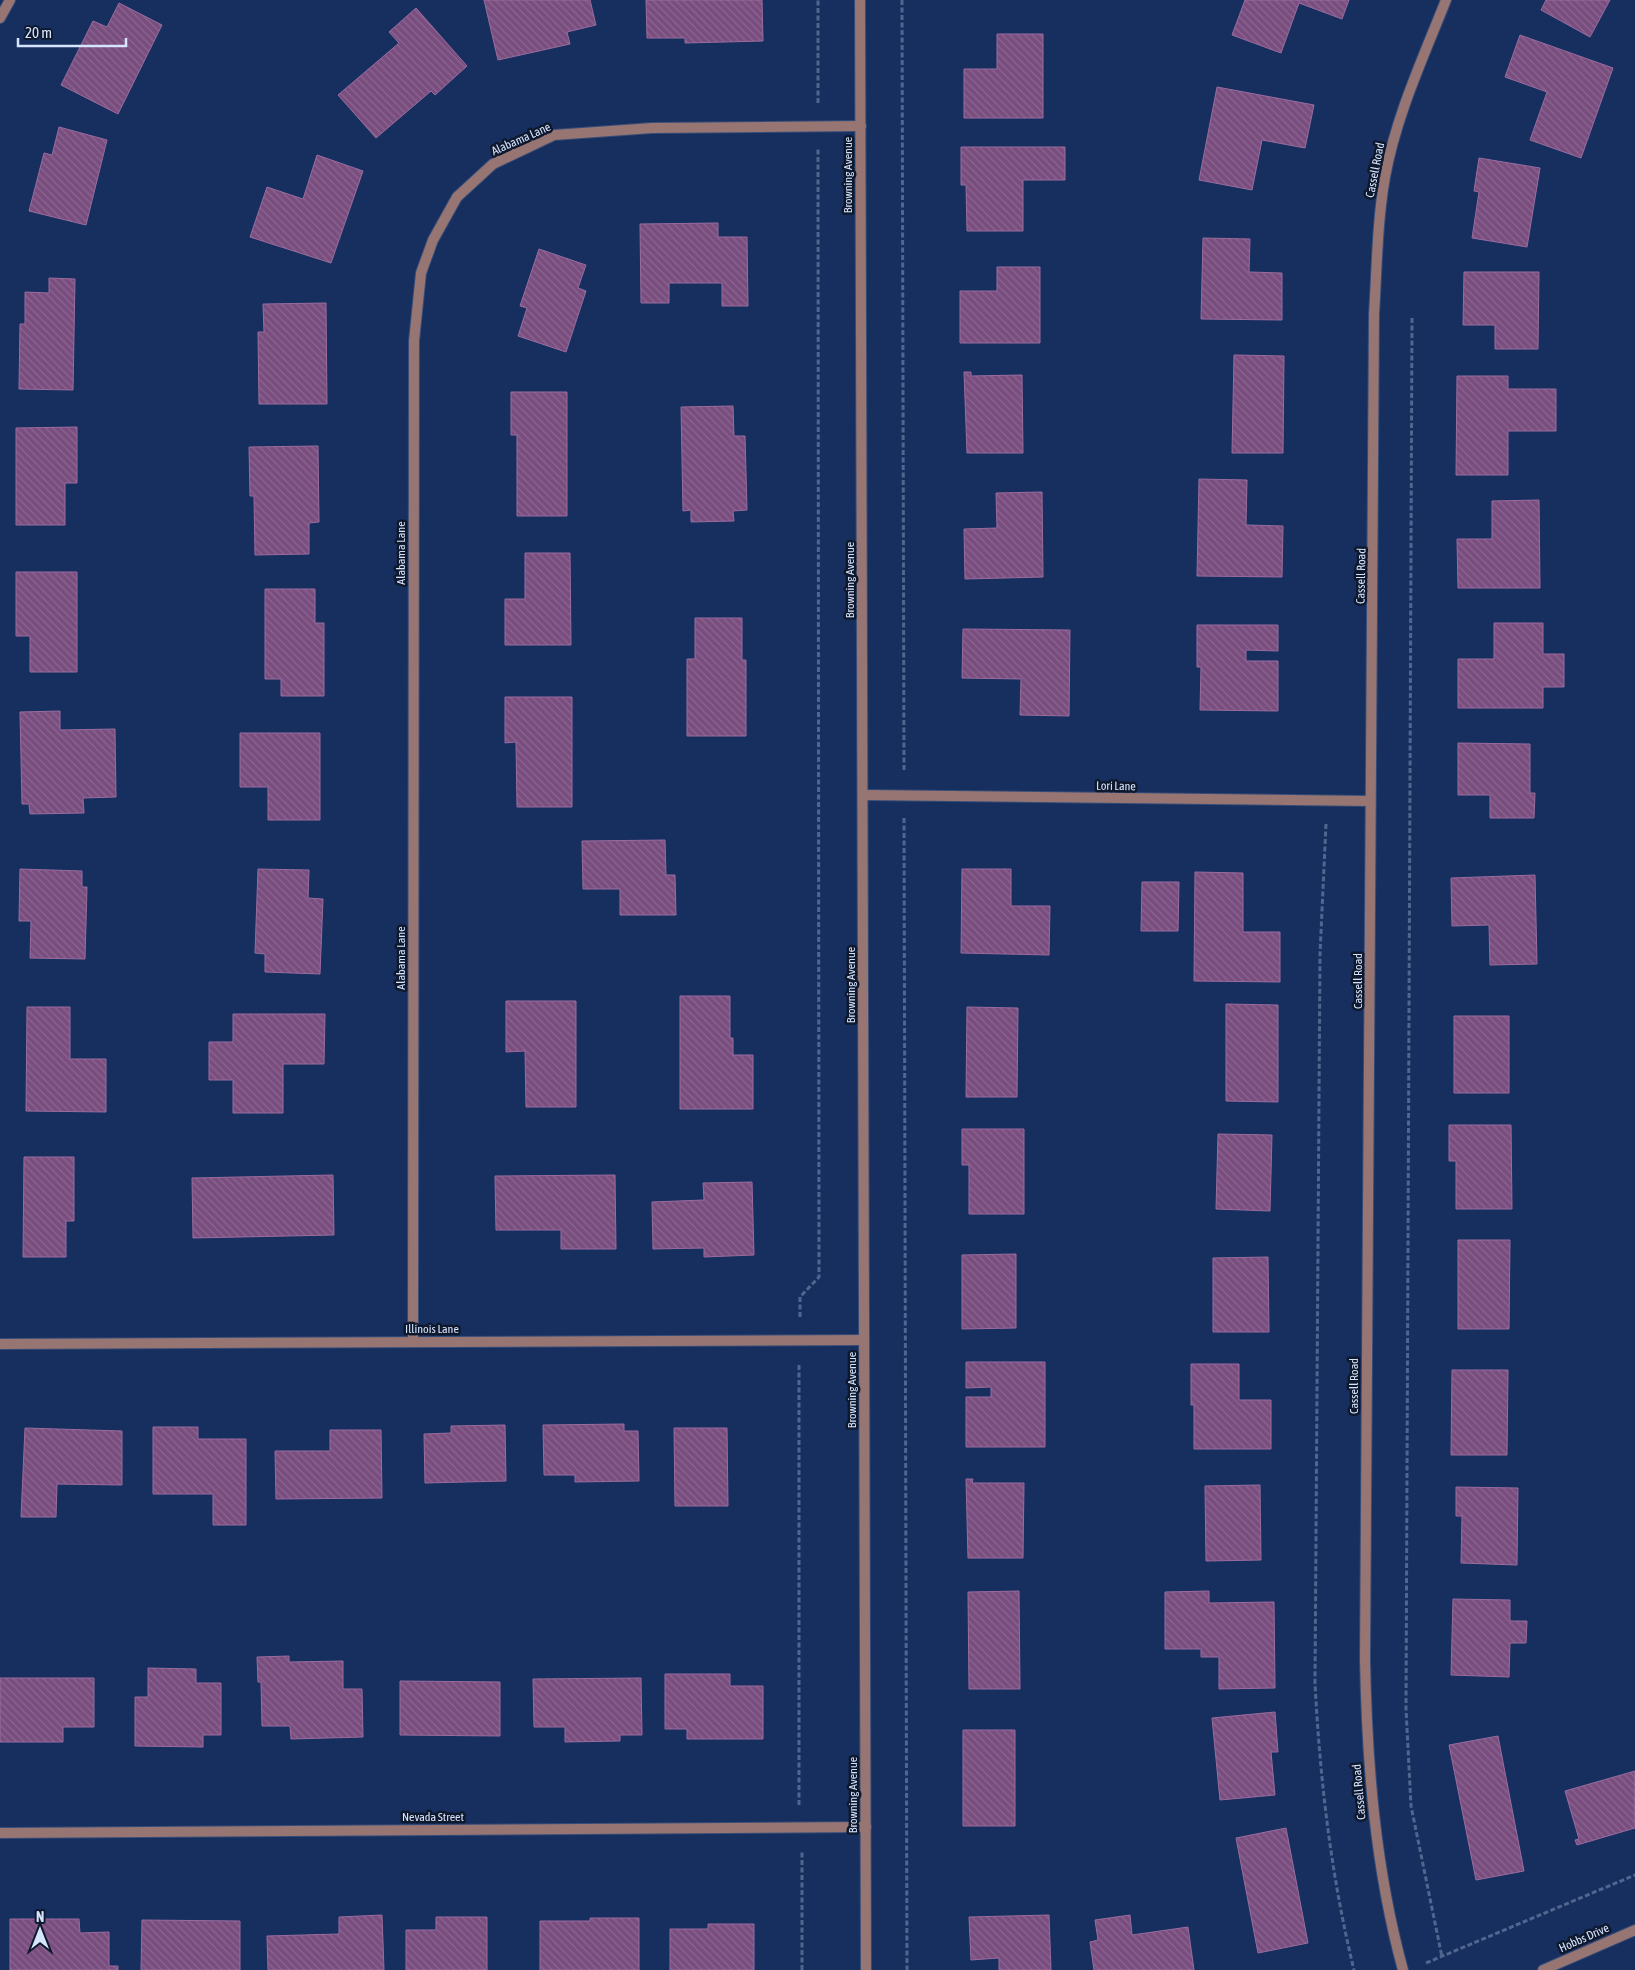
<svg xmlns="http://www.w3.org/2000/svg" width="1635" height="1970" font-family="'Asap Condensed',sans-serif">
  <defs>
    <pattern id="building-back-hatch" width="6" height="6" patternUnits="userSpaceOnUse" patternTransform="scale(1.25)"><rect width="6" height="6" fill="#794d7e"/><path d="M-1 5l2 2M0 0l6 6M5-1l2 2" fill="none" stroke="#8b6691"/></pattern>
  </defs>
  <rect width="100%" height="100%" fill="#172f5f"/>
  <!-- building -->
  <path fill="url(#building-back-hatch)" stroke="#9a6c9f" d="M484 0H590L596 25 567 32 570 44 498 60Z
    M646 0H762L763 41 685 43V38H647Z
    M1245 0H1349L1342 19 1299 3 1281 53 1232 35Z
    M1546 0H1610L1590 37 1541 10Z
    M119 3 162 25 118 114 61 85 93 21 107 27Z
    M416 8 467 66 435 95 431 91 376 138 338 95 399 43 389 32Z
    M997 34H1043V118H964V69H997Z
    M1520 35 1613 68 1581 158 1530 140 1547 92 1505 77Z
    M1217 87 1314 105 1305 148 1262 140 1252 190 1199 180Z
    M59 127 107 140 86 225 29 211 44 153 52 155Z
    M961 147H1065V180H1023V231H967L966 185H961Z
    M317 155 363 171 331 263 250 237 267 187 303 199Z
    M1479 158 1540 168 1527 247 1472 238 1479 192 1474 191Z
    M718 223V237H747L748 306H722V283H669V303H641L640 224Z
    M1203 238 1250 239 1249 272 1282 273V320L1201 319Z
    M539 249 586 265 578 288 586 291 566 352 518 336 527 308 520 306Z
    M997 267H1040V343H960V291H997Z
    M1464 272H1539L1538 349H1495V325H1463Z
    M49 278 75 279 73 390 19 389 20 324H25V292L49 293Z
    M326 303 327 404H259L258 332H264L263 304Z
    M1234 355 1284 356 1283 453H1232Z
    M964 372H971V376L1022 375 1023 453H967Z
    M1457 376H1508V389H1556V431H1508V475H1456Z
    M511 392H567V516H517V435H511Z
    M733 406 734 436H745L747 510 733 511 734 521 691 522V510L683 511 681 407Z
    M77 427V483H65V525H16V428Z
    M318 446 319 522 309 523V554L255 555 254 496H250L249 447Z
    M1199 479 1247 480 1246 525 1283 526 1282 577 1197 576Z
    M1042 492 1043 577 965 579 964 529 997 528 996 493Z
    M1539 500 1540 588H1458L1457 539H1492V501Z
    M525 553H570L571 645H505V599H525Z
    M16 572H77V672H30V636H16Z
    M265 589H315V623H324V696H281V679H265Z
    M695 618H742V660H746V736H687V659H695Z
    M1494 623H1543V654H1564V687H1543V708H1458V659H1494Z
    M1197 625H1278V651L1246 650V661H1278V711L1200 710 1201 667H1197Z
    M963 629 1070 630 1069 716 1020 715 1021 679 962 678Z
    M505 697H572V807H517L516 742 505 743Z
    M60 711V730L115 729 116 797 83 798 84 813 30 814 29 804H22L20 712Z
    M240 733H320V820H268V787H240Z
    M1458 743 1530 744V793H1535L1534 818H1490V795H1458Z
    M665 840 666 875H675L676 915H620V889H583L582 841Z
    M20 869 82 871V887H87L85 959 30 958 31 921H19Z
    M258 869 309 870 308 898 323 899 320 974 265 972V954L255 953Z
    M962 869H1011V906H1050L1049 955 961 953Z
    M1195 872 1243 873V932H1280V982L1194 981Z
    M1535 875 1537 964 1490 965 1489 925 1452 926 1451 878Z
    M1142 882H1179L1178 931H1141Z
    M680 996H730V1038H733V1055H753V1109H680Z
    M506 1001H576V1107H526L525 1051 506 1052Z
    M1226 1004 1278 1005V1102L1226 1101Z
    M27 1007H70V1059H106V1112L26 1111Z
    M967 1007 1018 1008 1017 1097H966Z
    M233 1014H325L324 1064H283V1113H233V1080H209V1042H233Z
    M1454 1016H1509V1093H1454Z
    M1449 1125H1511L1512 1209H1456V1161H1449Z
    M962 1129H1024V1214H969V1165H962Z
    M1218 1134 1272 1135 1270 1211 1216 1209Z
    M24 1157H74V1221H66V1257H23Z
    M333 1175 334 1235 193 1238 192 1178Z
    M615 1175 616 1249H561V1230H496L495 1176Z
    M752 1182 754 1255 704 1257V1248L653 1249 652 1202 704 1200 703 1183Z
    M1458 1240H1510L1509 1329H1458Z
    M1016 1254V1328L962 1329V1255Z
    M1268 1257 1269 1332H1213V1258Z
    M966 1362H1045V1447H966V1397H991V1387L966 1388Z
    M1191 1364H1239V1400H1271V1449H1194V1405H1191Z
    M1452 1370H1508L1507 1455H1451Z
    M624 1424V1431H638L639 1481 575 1482V1475H544L543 1425Z
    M505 1425 506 1481 425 1483 424 1434 451 1433V1426Z
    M153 1427H198V1439H246V1525H213V1494H153Z
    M25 1428 122 1431V1485L57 1484 56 1517H21Z
    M674 1428H727L728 1506H675Z
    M330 1430H381L382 1498 276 1499 275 1451H330Z
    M966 1479H973L972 1483H1024L1023 1558H968Z
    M1260 1485 1261 1560 1206 1561 1205 1486Z
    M1456 1487 1518 1488 1517 1565 1461 1563 1462 1516H1456Z
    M1019 1591 1020 1689H969L968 1592Z
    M1209 1591V1603L1274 1602 1275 1688 1219 1689V1657H1201V1649H1165V1592Z
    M1453 1599 1510 1600V1621H1527L1526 1643H1510L1509 1677 1451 1675Z
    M289 1656V1662L343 1661V1689H362L363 1737 291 1739 290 1726H262L261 1682H258L257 1657Z
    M148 1668 196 1669V1683H221V1735H203V1747L135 1746V1697H148Z
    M665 1674H730V1686H763V1739H687V1729H665Z
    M0 1678H94V1727H63V1742H0Z
    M641 1678 642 1735H620V1741L565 1742V1727H534L533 1679Z
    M400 1681 500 1682V1736L400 1735Z
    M1275 1712 1278 1752H1271L1275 1795 1220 1800 1212 1718Z
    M963 1730H1015V1826H963Z
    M1498 1736 1524 1871 1476 1880 1449 1745Z
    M1635 1771V1828L1577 1845 1575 1840 1579 1839 1565 1791Z
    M1286 1828 1308 1943 1258 1953 1236 1838Z
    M382 1915 384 1970H268L267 1936 339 1934V1917Z
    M1049 1915 1051 1970H999V1958L971 1960 969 1917Z
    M1130 1915 1132 1935 1188 1927 1194 1970H1094L1090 1942 1098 1940 1095 1920Z
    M436 1917H487V1970H406V1930H436Z
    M590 1918H639V1970H540V1921H590Z
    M10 1919H79L80 1933 109 1932V1966H118V1970H10Z
    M142 1920 240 1921V1970H141Z
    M708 1924H754V1970H670V1929H708Z"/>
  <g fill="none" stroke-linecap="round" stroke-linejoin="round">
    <defs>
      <path id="minor" d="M0 18 10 0
        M863 795 1370 801
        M413 1341 414 341 421 273 433 240 457 197 493 164 554 135 652 128 861 126
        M0 1344 864 1340
        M0 1833 866 1827
        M1403 1970C1375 1868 1367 1764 1365 1659L1374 314C1377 269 1377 222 1385 177 1396 116 1423 58 1446 0
        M1543 1970 1635 1930"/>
      <path id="tertiary" d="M860 0 866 1970"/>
    </defs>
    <!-- minor casing -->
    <use href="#minor" stroke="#364c78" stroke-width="12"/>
    <!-- tertiary casing -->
    <use href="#tertiary" stroke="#364c78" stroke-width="12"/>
    <!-- path -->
    <path stroke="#51668f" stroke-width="3" stroke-dasharray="5 2.5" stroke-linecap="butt" d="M902 0 904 772
      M818 103V0
      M1412 318 1406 1709 1411 1806 1442 1957
      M904 818 907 1970
      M1326 824 1320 954 1315 1683C1320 1780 1331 1876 1354 1970
      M800 1317V1297L819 1277 818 149
      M799 1805V1363
      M1426 1963 1635 1875
      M802 1970V1851"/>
    <!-- minor -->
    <use href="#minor" stroke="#967573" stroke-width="10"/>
    <!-- tertiary -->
    <use href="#tertiary" stroke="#967573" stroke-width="10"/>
  </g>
  <g text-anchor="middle" stroke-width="5" stroke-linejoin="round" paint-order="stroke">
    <!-- street labels -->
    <g font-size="12" fill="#d7e4fd" stroke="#0e192e">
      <text transform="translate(521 139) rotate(-24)" y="4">Alabama Lane</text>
      <text transform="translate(1375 170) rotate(-79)" y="4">Cassell Road</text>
      <text transform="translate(848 175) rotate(-90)" y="4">Browning Avenue</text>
      <text transform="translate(401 553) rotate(-90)" y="4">Alabama Lane</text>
      <text transform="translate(1361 576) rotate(-89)" y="4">Cassell Road</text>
      <text transform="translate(850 580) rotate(-90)" y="4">Browning Avenue</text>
      <text transform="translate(1116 786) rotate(1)" y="4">Lori Lane</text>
      <text transform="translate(401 958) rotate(-90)" y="4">Alabama Lane</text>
      <text transform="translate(1358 981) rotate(-90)" y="4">Cassell Road</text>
      <text transform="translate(851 985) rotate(-90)" y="4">Browning Avenue</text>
      <text x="432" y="1333">Illinois Lane</text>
      <text transform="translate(1354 1386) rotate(-90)" y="4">Cassell Road</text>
      <text transform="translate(852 1390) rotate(-90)" y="4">Browning Avenue</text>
      <text transform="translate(1359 1792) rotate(-95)" y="4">Cassell Road</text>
      <text transform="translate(853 1795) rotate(-90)" y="4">Browning Avenue</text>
      <text x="433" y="1821">Nevada Street</text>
      <text transform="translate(1584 1938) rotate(-24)" y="4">Hobbs Drive</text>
    </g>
  </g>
  <!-- north arrow -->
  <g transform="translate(40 1930)" stroke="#0e192e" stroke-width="4" paint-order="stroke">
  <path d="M0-4L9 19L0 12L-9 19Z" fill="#d7e4fd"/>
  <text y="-8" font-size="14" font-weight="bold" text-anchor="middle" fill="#d7e4fd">N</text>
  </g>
  <!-- scale -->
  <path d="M18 38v8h108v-8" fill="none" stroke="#d7e4fd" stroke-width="2.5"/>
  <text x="25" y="38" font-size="15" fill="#d7e4fd" stroke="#0e192e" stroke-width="4" paint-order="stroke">20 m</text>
</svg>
